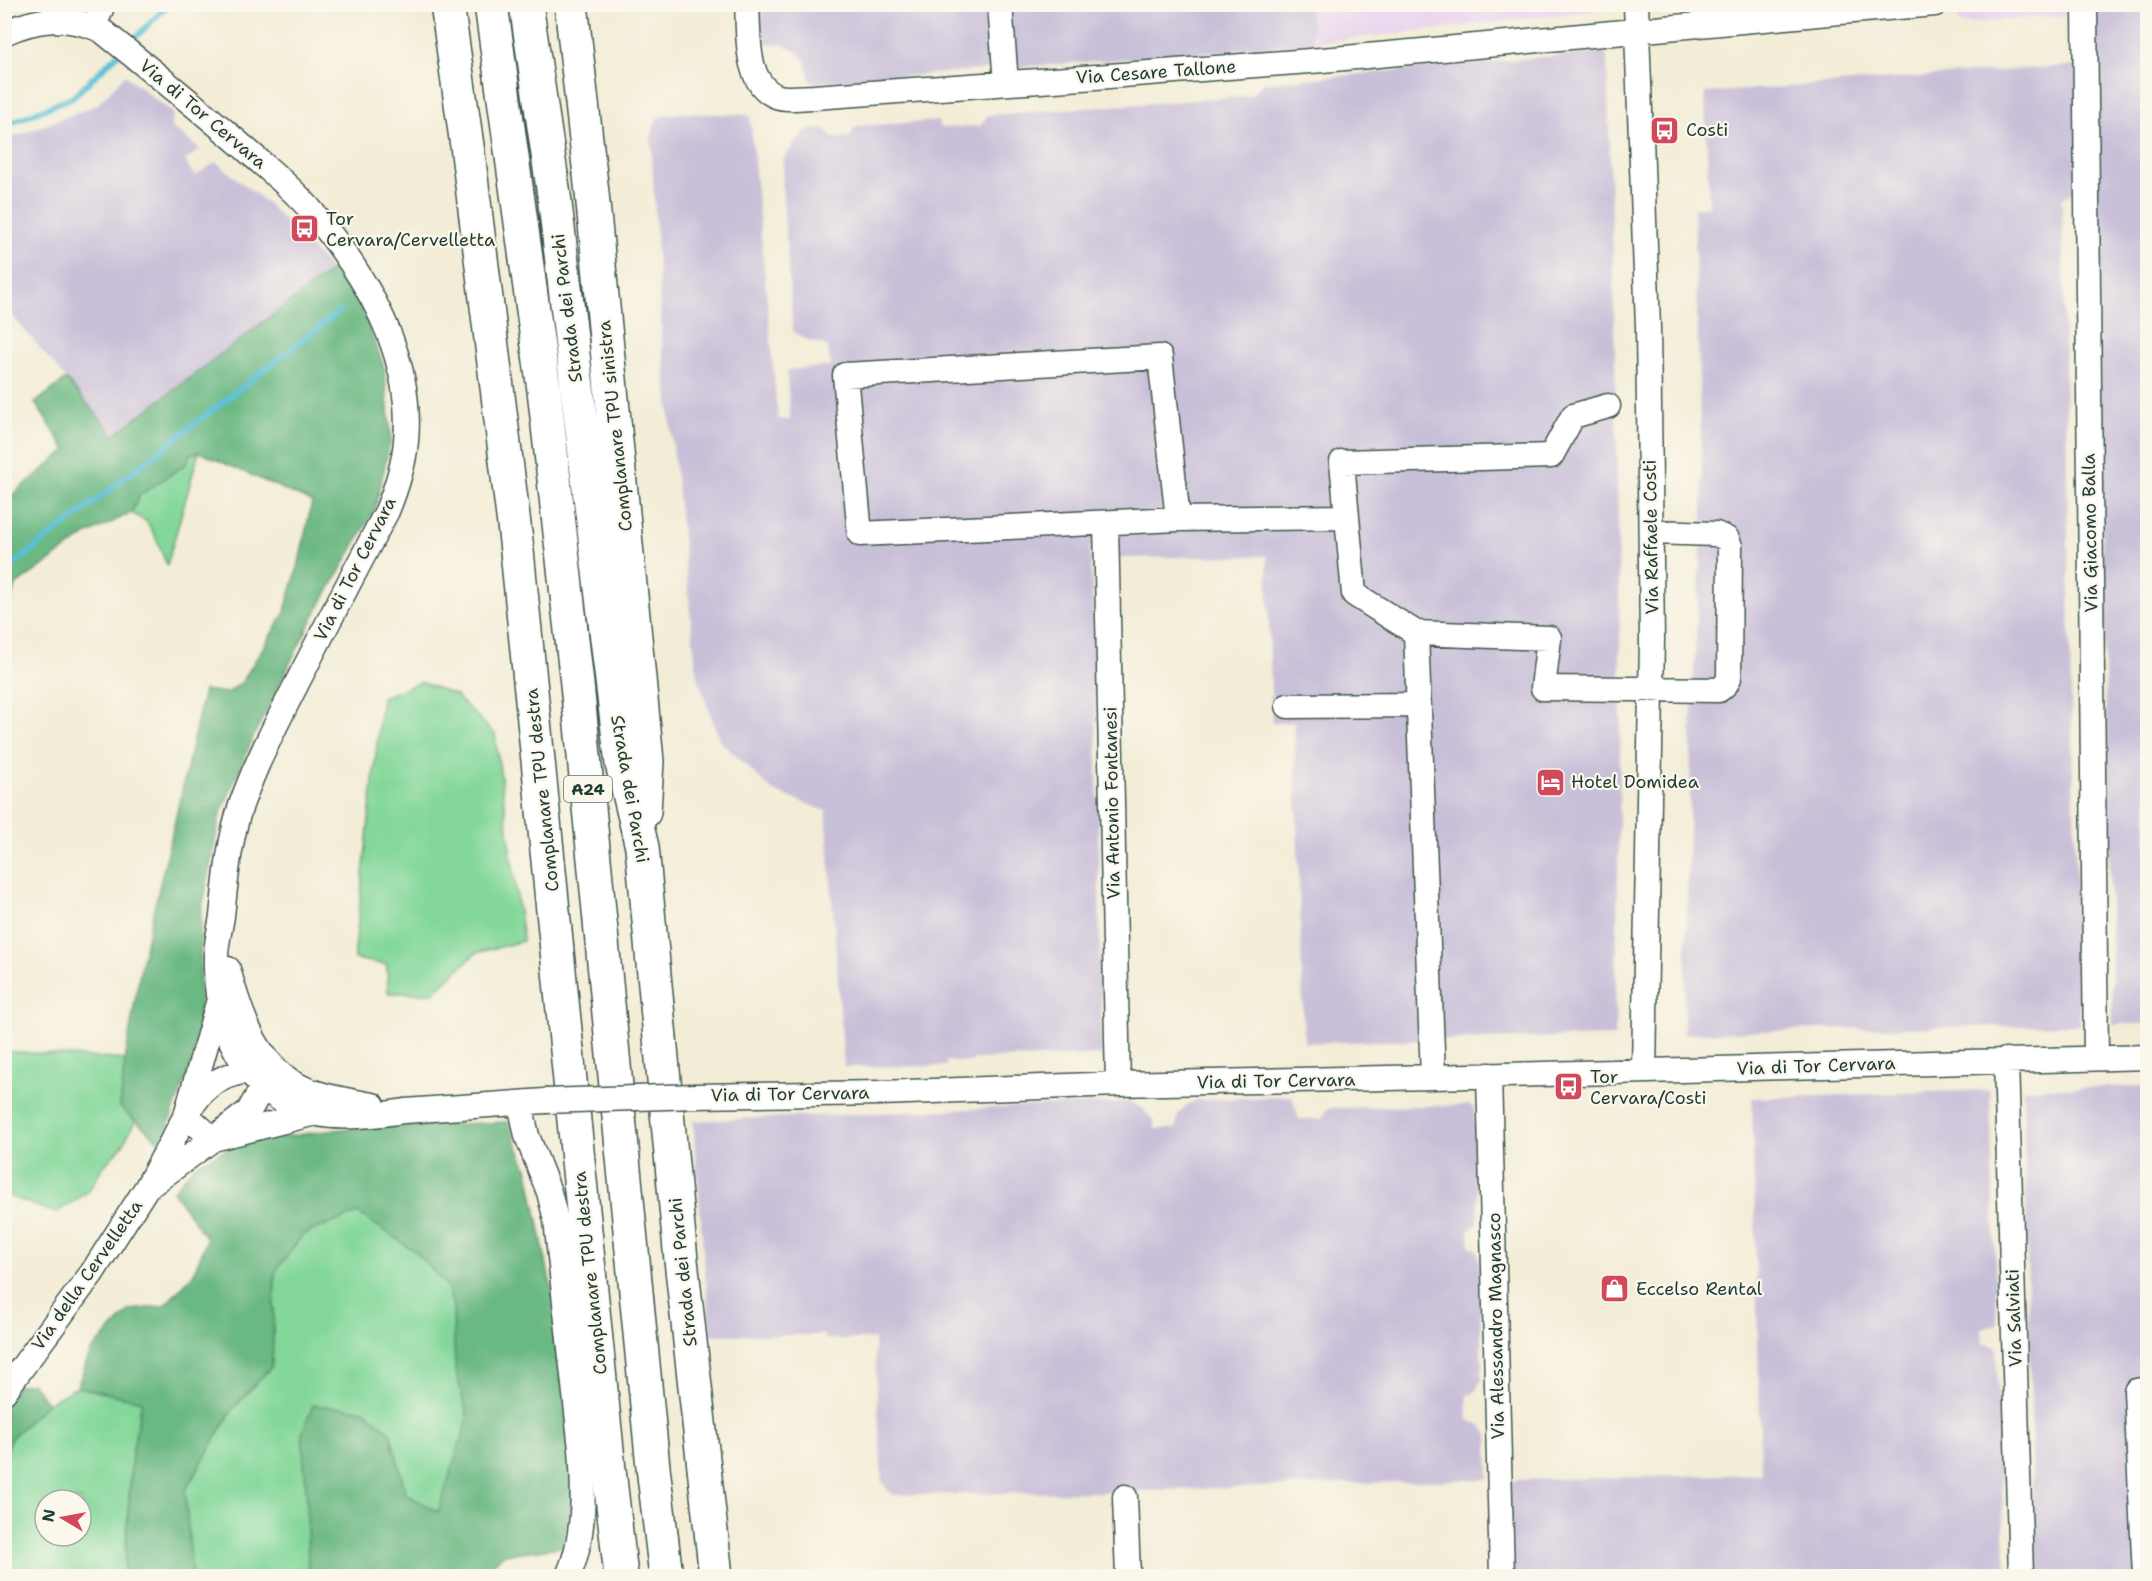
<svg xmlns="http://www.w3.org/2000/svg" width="2152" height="1581" font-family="'Shantell Sans',sans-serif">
  <rect width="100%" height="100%" fill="#fbf7ec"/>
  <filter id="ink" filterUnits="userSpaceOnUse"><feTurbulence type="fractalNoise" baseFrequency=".0167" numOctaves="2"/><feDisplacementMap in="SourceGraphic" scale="12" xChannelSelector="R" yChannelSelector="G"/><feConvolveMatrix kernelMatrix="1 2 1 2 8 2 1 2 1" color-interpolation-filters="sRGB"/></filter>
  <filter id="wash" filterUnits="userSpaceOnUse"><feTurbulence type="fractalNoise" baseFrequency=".008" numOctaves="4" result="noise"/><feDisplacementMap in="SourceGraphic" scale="24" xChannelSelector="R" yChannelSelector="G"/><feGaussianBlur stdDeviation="1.35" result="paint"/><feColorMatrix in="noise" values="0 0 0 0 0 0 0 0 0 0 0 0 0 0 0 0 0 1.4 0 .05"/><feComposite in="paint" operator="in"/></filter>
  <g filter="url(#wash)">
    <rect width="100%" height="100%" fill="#f3edd7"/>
    <!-- built -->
    <path fill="#e7d2ef" d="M1611 4V9L1313 43 1310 5Z
      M2147 4 2148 8 1958 24 1956 5Z"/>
    <!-- industrial -->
    <path fill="#c8bfd8" d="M736 5H1310L1313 43 1202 53 815 83 810 80 805 61 797 52 782 45 759 42Z
      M2147 8V1024H2113L2090 14Z
      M1599 52 1606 53 1607 59 1614 301 1621 704 1615 1036 1304 1043 1294 722 1272 723 1267 556 1118 558 1106 544 1090 546 1095 647 1102 1055 973 1059V1062L946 1061V1066L844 1067 826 811 773 791 720 741 697 677 662 342 651 137 657 119 664 115 685 113 747 115 750 117 778 419 790 420 787 370 831 366 827 346 807 340 793 332 782 188 784 158 805 131 824 128 833 138 850 137 856 126 938 121 941 128 980 126 988 115 1250 96 1264 83Z
      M2078 65V189L2062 199 2071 696 2080 1025 1820 1029 1684 1034 1692 703 1703 514 1694 208 1709 206 1705 93Z
      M125 75 173 113 171 127 200 149 185 161 195 176 216 162 268 204 332 270 114 435 5 307 4 141 97 105Z
      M2147 1086V1576H2035L2023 1089Z
      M1990 1090 1997 1325 1982 1329 1983 1343 1996 1347 2006 1576H1512L1509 1482 1515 1480 1761 1474 1752 1098Z
      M1292 1096 1299 1119H1322L1326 1110 1331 1108 1469 1105 1474 1108 1478 1223 1469 1230 1470 1246 1477 1250 1479 1260 1482 1379 1474 1393 1467 1395 1468 1420 1481 1425 1488 1435 1489 1479 1111 1492 892 1495 882 1482 874 1339H825L824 1335H710L693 1121 1130 1102 1142 1108 1153 1120 1155 1129H1176L1178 1115 1186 1105 1197 1100Z"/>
    <!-- green -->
    <path fill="#83d79a" stroke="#518a67" stroke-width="1.5" fill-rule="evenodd" d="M199 452 167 565 155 536 146 521 131 513 140 495 186 464 190 454Z
      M421 682 455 695 495 734 523 941 476 953 433 993H388L387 965 354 959 382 697Z
      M5 1051 125 1060 120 1107 135 1121 123 1145 102 1168 89 1191 56 1213 5 1195Z
      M358 1213 416 1252 448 1287 453 1307 455 1368 468 1418 438 1513 406 1494 390 1432 364 1410 313 1405 307 1507 308 1576H192L185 1491 232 1410 272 1366 275 1272 303 1234Z
      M77 1387 142 1400 132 1453 124 1576H34L5 1565 4 1462 10 1439 48 1403ZM45 1500H81V1536H45Z"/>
    <!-- forest -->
    <path fill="#6ab882" stroke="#447a5b" stroke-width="1.5" d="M332 270 359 303 384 367 391 439 375 509 309 625 255 733 220 815 201 914 200 1009 191 1065 161 1143 120 1107 125 1060 142 960 182 791 204 690 227 693 242 682 284 614 298 567 312 502 199 452 190 454 186 464 140 495 131 513 86 535 16 585 5 622V501L66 450 35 403 66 379 114 435Z
      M508 1122 528 1171 556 1311 574 1490 562 1547 505 1554 478 1576H308L307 1507 302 1433 313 1405 364 1410 390 1432 406 1494 438 1512 468 1418 455 1368 453 1307 448 1287 416 1252 358 1213 303 1234 275 1272 272 1365 232 1410 185 1491 192 1576H124L132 1453 142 1401 77 1387 91 1351 130 1310 164 1306 193 1275 207 1239 173 1191 195 1165 238 1143 342 1129Z
      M32 1383 48 1403 10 1439 5 1462V1404L16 1386Z"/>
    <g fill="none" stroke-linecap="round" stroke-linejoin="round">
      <!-- stream -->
      <path stroke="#58bfd5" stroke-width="6" d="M129 44 169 4
        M4 126 73 97 119 53
        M4 572 340 311"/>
    </g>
  </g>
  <g filter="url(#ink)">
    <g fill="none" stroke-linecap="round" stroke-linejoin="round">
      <defs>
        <path id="minor" d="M747 4C749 32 744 83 776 96 786 100 803 97 814 97 979 85 1145 74 1310 61 1519 43 1726 21 1935 4
          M1000 4 1006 83
          M1636 4 1648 327 1652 640 1644 1070
          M2085 7 2096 1058
          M94 27 103 4
          M4 33C37 18 68 15 101 30 151 70 201 110 249 152 269 170 291 187 309 208 364 272 414 353 406 441 404 465 396 489 387 511 356 569 326 626 296 685 276 724 256 763 241 805 229 841 226 879 222 916 220 930 216 943 216 957 214 1024 243 1096 314 1113 339 1120 379 1115 405 1111L545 1101
          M1608 406 1573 416 1551 456 1342 462 1354 594 1416 633 1549 638 1543 688 1719 690 1726 684 1729 678 1730 546 1727 539 1716 534 1651 532
          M1178 519 1160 357 845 375 860 534 1178 519 1347 517
          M1106 523 1118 1084
          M1416 633 1433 1077
          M1288 706 1419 705
          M228 969C239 1009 253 1055 289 1080 312 1096 346 1100 373 1105
          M2006 1060 2021 1576
          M274 1067 249 1111 213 1139 186 1115C191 1108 196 1099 203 1092 220 1073 250 1070 274 1067Z
          M1489 1075 1502 1576
          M696 1096 881 1093 1118 1084 1433 1077 2148 1057
          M520 1103 527 1136 549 1192 556 1220 581 1449C584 1490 585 1539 568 1576
          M152 1184 213 1139 315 1113
          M4 1392 92 1273 147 1187 186 1115 218 1003
          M1125 1497 1128 1576
          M2145 1576 2136 1391 2148 1389"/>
        <path id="highway" d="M447 4 468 153 516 541 609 1470 621 1576
          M491 4 544 390 577 684 653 1467 666 1576
          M526 4 554 195 622 764 642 847 681 1260 716 1576
          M571 4 592 193 647 761 644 812"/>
      </defs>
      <!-- minor casing -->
      <use href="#minor" stroke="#3f574c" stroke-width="27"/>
      <!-- highway casing -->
      <use href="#highway" stroke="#3f574c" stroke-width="36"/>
      <!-- minor -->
      <use href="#minor" stroke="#fff" stroke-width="24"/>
      <!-- highway -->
      <use href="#highway" stroke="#fff" stroke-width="33"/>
      <defs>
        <path id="minor-bridge" d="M545 1101 696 1096"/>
      </defs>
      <!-- minor-bridge casing -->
      <use href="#minor-bridge" stroke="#3f574c" stroke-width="27" stroke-linecap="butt"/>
      <!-- minor-bridge -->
      <use href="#minor-bridge" stroke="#fff" stroke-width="24"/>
    </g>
  </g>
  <!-- icons -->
  <defs>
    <symbol id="bus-square" viewBox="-11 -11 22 22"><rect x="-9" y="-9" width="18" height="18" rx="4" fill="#d1495b" stroke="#fbf7ec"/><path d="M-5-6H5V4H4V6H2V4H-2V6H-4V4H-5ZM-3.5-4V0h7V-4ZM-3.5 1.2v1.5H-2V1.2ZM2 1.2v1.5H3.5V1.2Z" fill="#fff"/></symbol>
    <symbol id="hotel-square" viewBox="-11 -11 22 22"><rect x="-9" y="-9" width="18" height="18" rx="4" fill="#d1495b" stroke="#fbf7ec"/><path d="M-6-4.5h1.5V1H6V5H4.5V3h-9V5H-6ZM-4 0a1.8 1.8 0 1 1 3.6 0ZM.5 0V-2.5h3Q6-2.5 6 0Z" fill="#fff"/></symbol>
    <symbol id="shop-square" viewBox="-11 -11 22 22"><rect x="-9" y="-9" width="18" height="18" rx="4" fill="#d1495b" stroke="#fbf7ec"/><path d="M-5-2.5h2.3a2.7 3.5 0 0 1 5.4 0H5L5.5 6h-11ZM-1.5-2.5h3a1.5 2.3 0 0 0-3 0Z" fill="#fff"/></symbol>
  </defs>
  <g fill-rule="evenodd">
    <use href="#bus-square" x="1648" y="114" width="33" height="33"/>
    <use href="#bus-square" x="288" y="212" width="33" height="33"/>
    <use href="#hotel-square" x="1534" y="766" width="33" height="33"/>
    <use href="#bus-square" x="1552" y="1070" width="33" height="33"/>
    <use href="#shop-square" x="1598" y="1272" width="33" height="33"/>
  </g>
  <g text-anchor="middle" stroke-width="4.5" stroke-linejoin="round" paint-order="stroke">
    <!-- shield labels -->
    <rect fill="#fbf7ec" stroke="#61756b" stroke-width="1.5" x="564" y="776" width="48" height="26" rx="4.5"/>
    <g font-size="16" font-weight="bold" fill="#1f3d34">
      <text x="588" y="795">A24</text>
    </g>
    <!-- street labels -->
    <g font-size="18" fill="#1f3d34" stroke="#fbf7ec">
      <text transform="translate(1156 72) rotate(-4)" y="6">Via Cesare Tallone</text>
      <text transform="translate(203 114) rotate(40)" y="6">Via di Tor Cervara</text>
      <text transform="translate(567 308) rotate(-97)" y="6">Strada dei Parchi</text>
      <text transform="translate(615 426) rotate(-96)" y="6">Complanare TPU sinistra</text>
      <text transform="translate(2090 533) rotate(-91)" y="6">Via Giacomo Balla</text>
      <text transform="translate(1651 537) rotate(-91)" y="6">Via Raffaele Costi</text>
      <text transform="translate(355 569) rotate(-63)" y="6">Via di Tor Cervara</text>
      <text transform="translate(630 789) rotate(80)" y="6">Strada dei Parchi</text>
      <text transform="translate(542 790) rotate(-96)" y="6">Complanare TPU destra</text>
      <text transform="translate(1112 803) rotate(-91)" y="6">Via Antonio Fontanesi</text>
      <text transform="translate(1816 1066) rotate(-2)" y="6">Via di Tor Cervara</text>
      <text transform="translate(1276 1081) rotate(-1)" y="6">Via di Tor Cervara</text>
      <text transform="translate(790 1094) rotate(-1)" y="6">Via di Tor Cervara</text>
      <text transform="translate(683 1272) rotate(-96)" y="6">Strada dei Parchi</text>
      <text transform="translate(590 1273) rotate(-96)" y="6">Complanare TPU destra</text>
      <text transform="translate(87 1275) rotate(-55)" y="6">Via della Cervelletta</text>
      <text transform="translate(2014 1318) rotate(-92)" y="6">Via Salviati</text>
      <text transform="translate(1496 1326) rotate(-91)" y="6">Via Alessandro Magnasco</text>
    </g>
    <!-- poi labels -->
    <g font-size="18" fill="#1f3d34" stroke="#fbf7ec" text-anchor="start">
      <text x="1686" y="136">Costi</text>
      <text x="326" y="225">Tor<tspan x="326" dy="21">Cervara/Cervelletta</tspan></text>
      <text x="1571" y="788">Hotel Domidea</text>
      <text x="1590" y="1083">Tor<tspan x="1590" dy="21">Cervara/Costi</tspan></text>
      <text x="1636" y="1295">Eccelso Rental</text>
    </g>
  </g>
  <!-- margin -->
  <rect width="2152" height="1581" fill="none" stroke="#fbf7ec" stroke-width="24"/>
  <!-- north arrow -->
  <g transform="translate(63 1518) rotate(280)"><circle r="28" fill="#fbf7ec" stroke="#a3ada2" stroke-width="1.5"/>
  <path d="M0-4.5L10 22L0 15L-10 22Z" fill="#d1495b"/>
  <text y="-9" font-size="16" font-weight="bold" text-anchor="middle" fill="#1f3d34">N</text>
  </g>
</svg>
